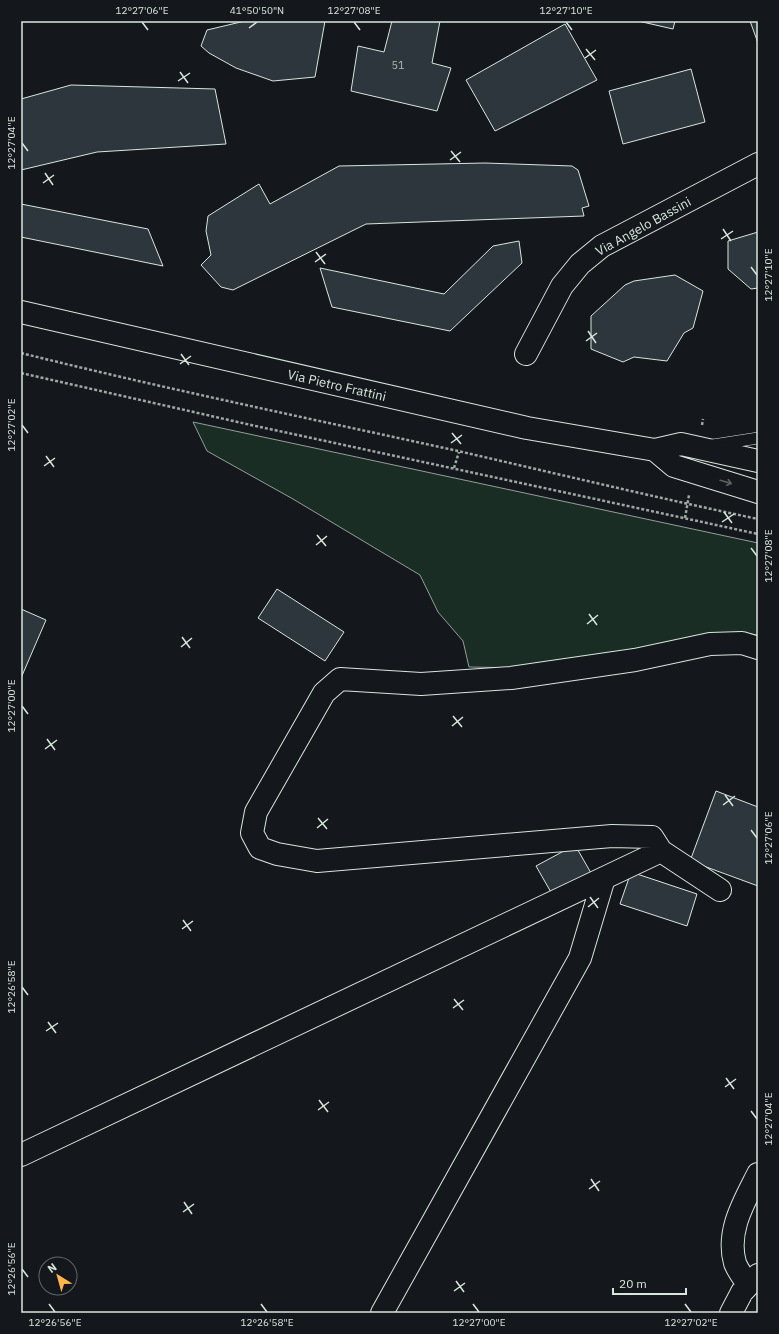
<svg xmlns="http://www.w3.org/2000/svg" width="779" height="1334" font-family="'IBM Plex Sans',sans-serif">
  <rect width="100%" height="100%" fill="#14181c"/>
  <!-- green -->
  <path fill="#1a2d24" stroke="#939e99" d="M193 422 758 543V635L738 632 524 668 469 667 463 641 438 612 420 575 293 499 207 451Z"/>
  <!-- building -->
  <path fill="#2c363c" stroke="#d8e6dc" d="M245 21H325L315 77 273 81 236 68 209 53 201 46 207 30Z
    M392 21H440L432 63 451 68 437 111 351 91 358 46 384 52Z
    M638 21H675L673 29Z
    M750 21H758V43Z
    M565 24 597 80 495 131 466 80Z
    M691 69 705 122 623 144 609 91Z
    M71 85 215 89 226 144 97 152 21 170V99Z
    M485 163 572 166 578 170 589 206 582 208 584 216 366 224 233 290 221 287 201 265 211 255 206 231 208 216 259 184 270 204 339 166Z
    M21 204 148 229 163 266 21 237Z
    M758 232V288L751 289 728 269V241Z
    M519 241 522 263 450 331 332 307 320 268 444 294 493 246Z
    M675 275 703 291 693 328 684 333 667 361 634 357 623 362 591 349V316L625 285 634 281Z
    M277 589 344 632 325 661 258 618Z
    M21 609 46 620 21 678Z
    M716 791 758 807V886L690 861Z
    M575 845 591 873 552 894 536 866Z
    M631 872 697 894 687 926 620 904Z"/>
  <g fill="none" stroke-linecap="round" stroke-linejoin="round">
    <defs>
      <path id="service" d="M713 445 758 438"/>
      <path id="minor" d="M21 312 527 428 655 450 681 444 758 461
        M526 354 562 286 580 264 602 246 758 164
        M655 450 674 466 758 492
        M720 890 661 851 652 837 612 836 317 861 277 854 260 848 252 833 256 812 324 693 340 679 421 684 511 678 635 660 710 644 742 643 758 648
        M21 1155 661 851
        M748 1284C743 1277 738 1271 735 1263 726 1231 744 1202 758 1174
        M382 1313 580 958 604 878
        M731 1313 742 1292 758 1275"/>
    </defs>
    <!-- service casing -->
    <use href="#service" stroke="#d8e6dc" stroke-width="12"/>
    <!-- minor casing -->
    <use href="#minor" stroke="#d8e6dc" stroke-width="24"/>
    <!-- path -->
    <path stroke="#9da8a2" stroke-width="2.5" stroke-dasharray="3 2" stroke-linecap="butt" d="M21 353C166 389 312 419 458 451 558 474 658 498 758 519
      M21 373 251 425 758 534
      M702 425 703 419
      M454 468 459 452
      M685 518 689 495"/>
    <!-- service -->
    <use href="#service" stroke="#14181c" stroke-width="11"/>
    <!-- minor -->
    <use href="#minor" stroke="#14181c" stroke-width="22"/>
  </g>
  <!-- one-way arrows -->
  <defs><path id="oneway-shaft" d="M-6 0H5M1.5-3L5.5 0L1.5 3" fill="none" stroke-width="1.6" stroke-linecap="round" stroke-linejoin="round"/></defs>
  <use stroke="#59605f" href="#oneway-shaft" transform="translate(726 482) rotate(16)"/>
  <!-- ticks -->
  <path fill="none" stroke="#d8e6dc" stroke-width="1.5" d="M142 22 148 30M354 22 360 30M566 22 572 30M249 28 257 22M586 49 595 60M585 58 596 50M180 72 188 83M178 81 190 73M22 143 28 151M451 151 460 162M450 160 461 152M45 173 53 185M43 183 54 175M723 229 731 241M721 239 733 231M316 252 325 264M315 262 326 254M751 267 757 275M588 331 596 343M586 341 597 333M181 354 189 365M180 364 191 356M22 425 28 433M452 433 461 444M451 443 462 435M46 456 54 467M44 466 55 458M724 512 732 523M722 522 734 514M317 535 326 546M316 545 327 536M751 548 757 556M589 614 597 625M587 624 598 615M182 637 190 648M181 647 192 638M22 706 28 714M453 716 462 727M452 726 463 717M47 739 55 750M45 749 57 740M725 795 733 806M723 805 735 796M318 818 327 829M317 828 328 819M751 830 757 838M590 897 598 908M588 907 599 898M183 920 191 931M182 929 193 921M22 987 28 995M454 999 463 1010M453 1008 464 1000M48 1022 56 1033M46 1031 58 1023M726 1078 734 1089M725 1087 736 1079M319 1100 328 1112M318 1110 329 1102M751 1111 757 1119M591 1179 599 1191M589 1189 600 1181M184 1202 192 1214M183 1212 194 1204M22 1269 28 1277M456 1281 464 1292M454 1291 465 1283M49 1304 55 1312M261 1304 267 1312M473 1304 479 1312M685 1304 691 1312"/>
  <g text-anchor="middle" stroke-width="3" stroke-linejoin="round" paint-order="stroke">
    <!-- number labels -->
    <g font-size="11" fill="#adbab4">
      <text x="398" y="69">51</text>
    </g>
    <!-- street labels -->
    <g font-size="13" fill="#d8e6dc" stroke="#14181c">
      <text transform="translate(643 226) rotate(-29)" y="5">Via Angelo Bassini</text>
      <text transform="translate(337 385) rotate(13)" y="5">Via Pietro Frattini</text>
    </g>
  </g>
  <!-- border -->
  <rect width="779" height="1334" fill="none" stroke="#14181c" stroke-width="44"/>
  <!-- north arrow -->
  <g transform="translate(58 1276) rotate(323)"><circle r="19" fill="#14181c" stroke="#626a69"/>
  <path d="M0-3L7 15L0 10L-7 15Z" fill="#ffb74d"/>
  <text y="-6" font-size="11" font-weight="bold" text-anchor="middle" fill="#d8e6dc">N</text>
  </g>
  <!-- scale -->
  <path d="M613 1288v6h73v-6" fill="none" stroke="#d8e6dc" stroke-width="2"/>
  <text x="619" y="1288" font-size="12" fill="#d8e6dc" stroke="#14181c" stroke-width="3" paint-order="stroke">20 m</text>
  <rect x="22" y="22" width="735" height="1290" fill="none" stroke="#d8e6dc" stroke-width="1.5"/>
  <g font-size="10" text-anchor="middle" fill="#d8e6dc">
    <text x="142" y="14">12°27'06"E</text>
    <text x="257" y="14">41°50'50"N</text>
    <text x="354" y="14">12°27'08"E</text>
    <text x="566" y="14">12°27'10"E</text>
    <text transform="translate(11 143) rotate(-90)" y="4">12°27'04"E</text>
    <text transform="translate(768 275) rotate(-90)" y="4">12°27'10"E</text>
    <text transform="translate(11 425) rotate(-90)" y="4">12°27'02"E</text>
    <text transform="translate(768 556) rotate(-90)" y="4">12°27'08"E</text>
    <text transform="translate(11 706) rotate(-90)" y="4">12°27'00"E</text>
    <text transform="translate(768 838) rotate(-90)" y="4">12°27'06"E</text>
    <text transform="translate(11 987) rotate(-90)" y="4">12°26'58"E</text>
    <text transform="translate(768 1119) rotate(-90)" y="4">12°27'04"E</text>
    <text transform="translate(11 1269) rotate(-90)" y="4">12°26'56"E</text>
    <text x="55" y="1326">12°26'56"E</text>
    <text x="267" y="1326">12°26'58"E</text>
    <text x="479" y="1326">12°27'00"E</text>
    <text x="691" y="1326">12°27'02"E</text>
  </g>
</svg>
